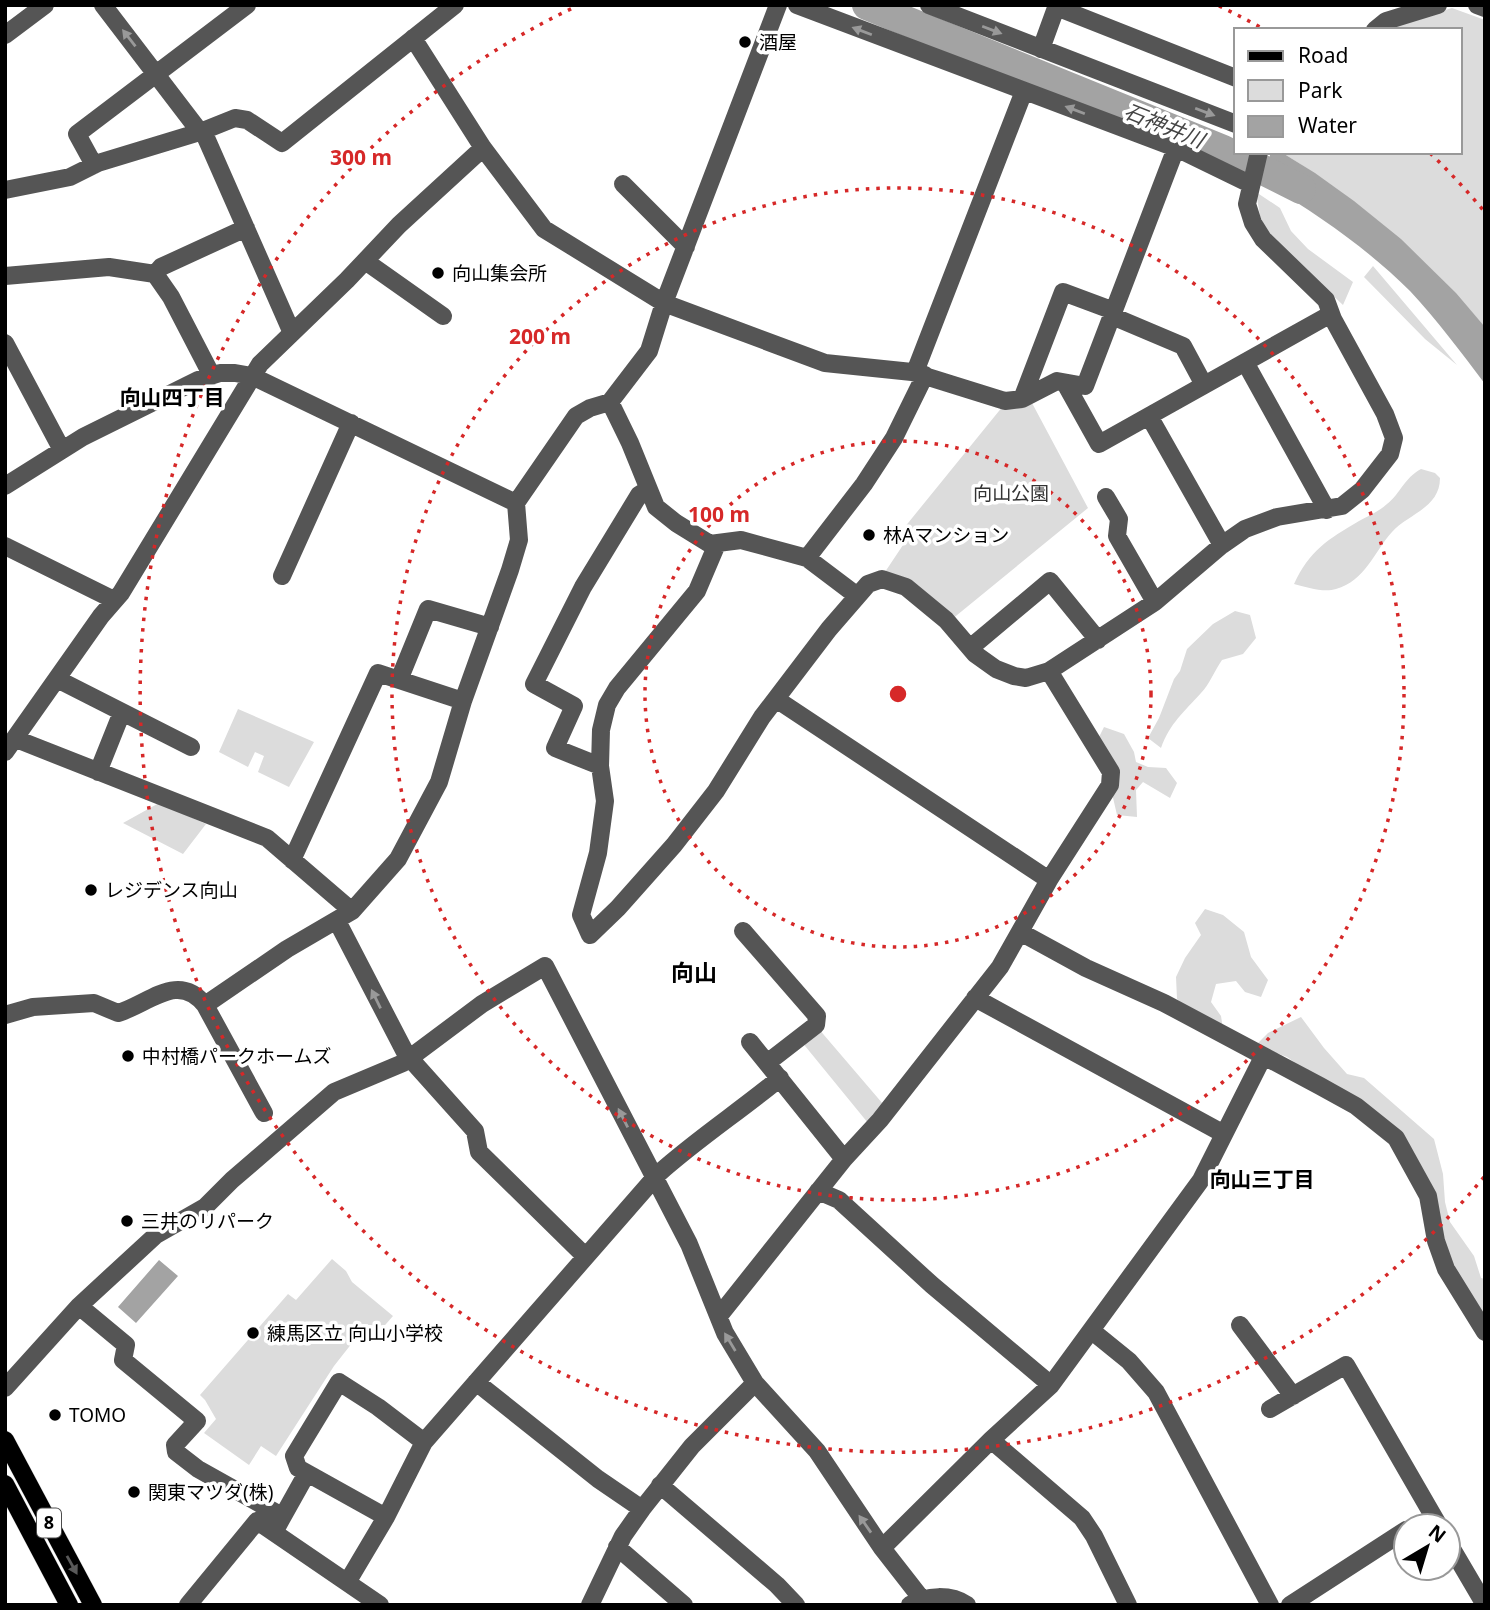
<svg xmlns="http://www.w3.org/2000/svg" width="1490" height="1610" font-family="'Noto Sans','Noto Sans JP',sans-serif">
  <rect width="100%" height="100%" fill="#fff"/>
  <!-- green -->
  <path fill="#dcdcdc" d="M1452 8 1485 20V327C1426 258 1359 199 1281 152H1460V30H1386L1395 25Z
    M1256 192 1280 208 1291 231 1308 249 1353 282 1343 305 1268 235 1260 216Z
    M1373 266 1457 365 1425 339 1364 277Z
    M1032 403 1088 508 951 620 883 575 903 545 904 528 1003 406Z
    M1421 469 1435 473 1440 478C1440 508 1408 514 1392 532 1374 552 1365 581 1336 589 1324 593 1306 587 1294 584 1310 550 1327 540 1359 521 1368 516 1380 511 1387 504 1401 493 1404 478 1421 469Z
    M1235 611 1250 615 1256 638 1243 654 1222 660C1215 670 1209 685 1201 693 1184 712 1170 723 1161 748L1148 738 1159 718 1174 679 1180 671 1187 649 1213 624Z
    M238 709 314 742 289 787 258 772 264 756 255 752 248 767 219 752Z
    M1104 727 1124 734 1134 752 1136 762 1148 767 1166 768 1177 783 1170 798 1143 782 1136 790 1137 817 1117 815 1099 737Z
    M159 803 206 824 183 854 123 823Z
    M1205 909 1223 915 1244 932 1251 957 1268 980 1261 997 1245 992 1236 981 1216 984 1211 1002 1221 1016 1223 1029 1194 1017 1177 999 1176 977 1185 958 1201 935 1195 923Z
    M1301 1017 1324 1048 1347 1074 1364 1078 1434 1139 1443 1174 1445 1202 1450 1222 1474 1256 1481 1278 1485 1279V1325L1436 1237 1401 1147 1318 1079 1287 1057 1256 1045 1268 1033Z
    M818 1028 883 1104 868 1123 801 1041Z
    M332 1259 346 1271 352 1282 393 1316 379 1332 367 1324 334 1366 276 1456 261 1446 249 1465 204 1433 216 1419 205 1400 200 1395 288 1294 296 1300Z"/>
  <!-- water -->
  <path fill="#a3a3a3" d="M1271 152H1281L1315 173 1354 201 1401 239 1456 293 1485 327V384C1461 352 1437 320 1410 291 1367 248 1314 212 1262 181Z
    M159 1260 178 1276 136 1323 118 1307Z"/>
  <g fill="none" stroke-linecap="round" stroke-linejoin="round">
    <!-- river -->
    <path stroke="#a3a3a3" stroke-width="30" d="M867 5 1223 150 1301 189"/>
    <defs>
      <path id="major" d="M5 1440 93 1605
        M5 1484 69 1605"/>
    </defs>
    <!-- major casing -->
    <use href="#major" stroke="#dbdbdb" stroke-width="19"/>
    <!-- minor -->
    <path stroke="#555" stroke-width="18" d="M103 5 200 132
      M797 5 1176 148 1250 184
      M929 5 1236 124
      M1477 5 1485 8
      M1056 7 1236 78
      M1375 30 1386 21 1438 5
      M5 35 45 5
      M413 38 483 148 544 229 664 303 825 363 912 372 1005 401 1022 399 1057 381 1085 386 1176 148
      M1041 49 1057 5
      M203 131 292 333
      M94 165 77 134 247 5
      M623 184 686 247
      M5 190 70 177 98 163 200 132 235 118 247 120 282 143 455 5
      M365 261 443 316
      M155 274 161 267 246 228
      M5 276 109 267 155 274 171 297 212 376
      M1112 316 1183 346 1204 385
      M5 343 62 450
      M1245 362 1327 510
      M915 372 1024 91
      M1065 383 1099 444 1331 314
      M1022 399 1063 292 1114 311
      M610 402 630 443 656 507 676 523 710 544 741 540 807 558 856 595
      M1149 416 1222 545
      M5 486 83 437 198 380 220 373H235L252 376 516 503
      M1106 497 1119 519 1117 536 1155 602
      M717 544 697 591 617 688 607 705 601 730 600 766 605 801 598 853 581 915 590 935 618 908 674 845 716 791 762 717 829 629 868 584 882 579 906 587 946 620 975 654 996 669 1014 676 1026 678 1049 671 1155 602 1222 545 1245 529 1277 517 1342 506 1362 490 1390 454 1394 438 1385 414 1333 319 1326 300 1263 239 1253 223 1247 204 1259 152
      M5 546 114 600
      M807 558 864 484 894 438 925 375
      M282 576 351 423
      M970 648 1050 581 1098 640
      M57 679 191 747
      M399 680 428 609 490 627
      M776 699 1049 880
      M16 739 267 838 352 911
      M5 752 101 616 121 593 260 364 347 280 399 225 483 148
      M600 766 555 748 574 706 534 684 583 587 639 495 647 490
      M98 772 122 712
      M292 860 378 673 463 701
      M337 921 406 1054 475 1131 479 1152 585 1256
      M743 931 817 1016 816 1025 767 1063
      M1020 932 1086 968 1164 1003 1320 1086 1356 1106 1396 1138 1428 1196 1436 1241 1446 1269 1485 1332
      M975 998 1224 1134
      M205 1005 287 949 352 911 398 859 439 782 463 701 510 570 519 540 516 503 576 416 590 408 610 402 649 351 664 303 778 5
      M5 1015 33 1007 94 1003 118 1013C149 1004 178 971 205 1005L264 1113
      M750 1042 844 1159
      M818 1191 839 1200 932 1285 1051 1385
      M79 1306 126 1345 123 1360 197 1421 175 1445 176 1452 198 1469 282 1516
      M719 1316 844 1159 880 1120 1000 967 1049 880 1110 785 1111 772 1049 671
      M1240 1325 1293 1396
      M1092 1331 1129 1361 1156 1392 1270 1605
      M476 1382 598 1479 642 1509
      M5 1388 79 1306 156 1235 205 1207 232 1180 334 1092 403 1063 482 1004 545 966 689 1244 725 1333 755 1383 817 1451 882 1548 921 1598
      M1270 1409 1346 1365 1439 1526
      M991 1440 1082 1518 1094 1536 1128 1605
      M660 1485 777 1585 796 1605
      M386 1517 298 1468 294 1456 339 1382 378 1407 424 1442
      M278 1525 307 1473
      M1448 1542 1485 1605
      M617 1547 684 1605
      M882 1548 991 1440 1051 1385 1201 1180 1263 1057
      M348 1581 386 1517 424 1442 658 1174C697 1139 740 1111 780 1078
      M188 1605 257 1521 380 1605
      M590 1605 623 1536 642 1509 692 1446 755 1383
      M910 1605C926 1595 951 1594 967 1605
      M1290 1605 1406 1530"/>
    <!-- major -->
    <use href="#major" stroke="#000" stroke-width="18"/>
  </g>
  <!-- one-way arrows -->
  <defs><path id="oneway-solid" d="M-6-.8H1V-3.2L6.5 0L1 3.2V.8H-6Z" transform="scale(1.75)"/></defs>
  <g fill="#999">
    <use href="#oneway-solid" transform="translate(992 30) rotate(21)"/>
    <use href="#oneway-solid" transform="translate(862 31) rotate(-159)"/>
    <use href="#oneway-solid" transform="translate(129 38) rotate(-128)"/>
    <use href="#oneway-solid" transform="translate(1075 110) rotate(-159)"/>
    <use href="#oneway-solid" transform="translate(1205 112) rotate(21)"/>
    <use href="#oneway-solid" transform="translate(376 999) rotate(-116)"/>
    <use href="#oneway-solid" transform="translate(623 1118) rotate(-117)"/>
    <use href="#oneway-solid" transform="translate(730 1342) rotate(-121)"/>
    <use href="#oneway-solid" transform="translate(865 1524) rotate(-125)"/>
  </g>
  <use fill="#595959" href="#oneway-solid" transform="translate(72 1565) rotate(61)"/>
  <!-- distance rings -->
  <g fill="none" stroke="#d62828" stroke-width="3.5" stroke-dasharray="3.5 7">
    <circle cx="898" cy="694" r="253"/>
    <circle cx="898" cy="694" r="506"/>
    <path d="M1484 1177A759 759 0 1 1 577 6M1219 6A759 759 0 0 1 1260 27M1430 153A759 759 0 0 1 1484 211"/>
  </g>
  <!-- markers -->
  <g fill="#000" stroke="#fff" stroke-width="2.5">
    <circle cx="745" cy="42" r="7"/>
    <circle cx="438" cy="273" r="7"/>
    <circle cx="869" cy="535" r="7"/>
    <circle cx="91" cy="890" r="7"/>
    <circle cx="128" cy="1056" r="7"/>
    <circle cx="127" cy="1221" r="7"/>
    <circle cx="253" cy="1333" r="7"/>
    <circle cx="55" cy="1415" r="7"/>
    <circle cx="134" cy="1492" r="7"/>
  </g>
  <g text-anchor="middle" stroke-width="7" stroke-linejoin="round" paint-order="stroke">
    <!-- shield labels -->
    <rect fill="#fff" stroke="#4c4c4c" stroke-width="2" x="37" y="1508.5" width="24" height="29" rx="5"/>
    <g font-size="18" font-weight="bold" fill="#000">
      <text x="49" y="1529">8</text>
    </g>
    <!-- poi labels -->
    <g font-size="19" fill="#000" stroke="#fff" text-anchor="start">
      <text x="759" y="49">酒屋</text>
      <text x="452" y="280">向山集会所</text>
      <text x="883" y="542">林Aマンション</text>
      <text x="105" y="897">レジデンス向山</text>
      <text x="142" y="1063">中村橋パークホームズ</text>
      <text x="141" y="1228">三井のリパーク</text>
      <text x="267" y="1340">練馬区立 向山小学校</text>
      <text x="69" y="1422">TOMO</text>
      <text x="148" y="1499">関東マツダ(株)</text>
    </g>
    <!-- park labels -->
    <g font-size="19" fill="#333" stroke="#fff">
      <text x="1011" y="500">向山公園</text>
    </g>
    <!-- water labels -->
    <g font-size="21" font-style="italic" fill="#444" stroke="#fff">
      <text transform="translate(1164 126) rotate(22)" y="7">石神井川</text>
    </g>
    <!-- neighbourhood labels -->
    <g font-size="21" font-weight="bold" fill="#000" stroke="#fff">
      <text x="172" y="405">向山四丁目</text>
      <text x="1262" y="1187">向山三丁目</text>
    </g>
    <!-- quarter labels -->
    <g font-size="23" font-weight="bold" fill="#000" stroke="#fff">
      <text x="694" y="981">向山</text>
    </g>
  </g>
  <circle cx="898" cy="694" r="10" fill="#d62828" stroke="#fff" stroke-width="3.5"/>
  <g font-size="21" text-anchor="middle" font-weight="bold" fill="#d62828" stroke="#fff" stroke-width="7" stroke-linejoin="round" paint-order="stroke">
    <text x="361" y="165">300 m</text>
    <text x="540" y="344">200 m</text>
    <text x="719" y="522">100 m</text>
  </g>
  <!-- border -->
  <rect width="1490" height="1610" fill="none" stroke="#000000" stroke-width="14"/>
  <!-- legend -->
  <rect x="1234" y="28" width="228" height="126" fill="#ffffff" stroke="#999999" stroke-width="2"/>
  <rect x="1248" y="51" width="35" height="10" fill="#000000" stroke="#999999" stroke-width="2"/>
  <text x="1298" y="63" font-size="21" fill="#000000">Road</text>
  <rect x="1248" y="80" width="35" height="21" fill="#dcdcdc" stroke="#999999" stroke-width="2"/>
  <text x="1298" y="98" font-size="21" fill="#000000">Park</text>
  <rect x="1248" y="116" width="35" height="21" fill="#a3a3a3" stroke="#999999" stroke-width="2"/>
  <text x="1298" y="133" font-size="21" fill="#000000">Water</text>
  <!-- north arrow -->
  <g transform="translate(1427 1547) rotate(38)"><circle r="33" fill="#ffffff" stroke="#999999" stroke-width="2"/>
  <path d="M0-5L12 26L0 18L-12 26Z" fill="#000000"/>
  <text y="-10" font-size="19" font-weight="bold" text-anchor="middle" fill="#000000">N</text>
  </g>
</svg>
